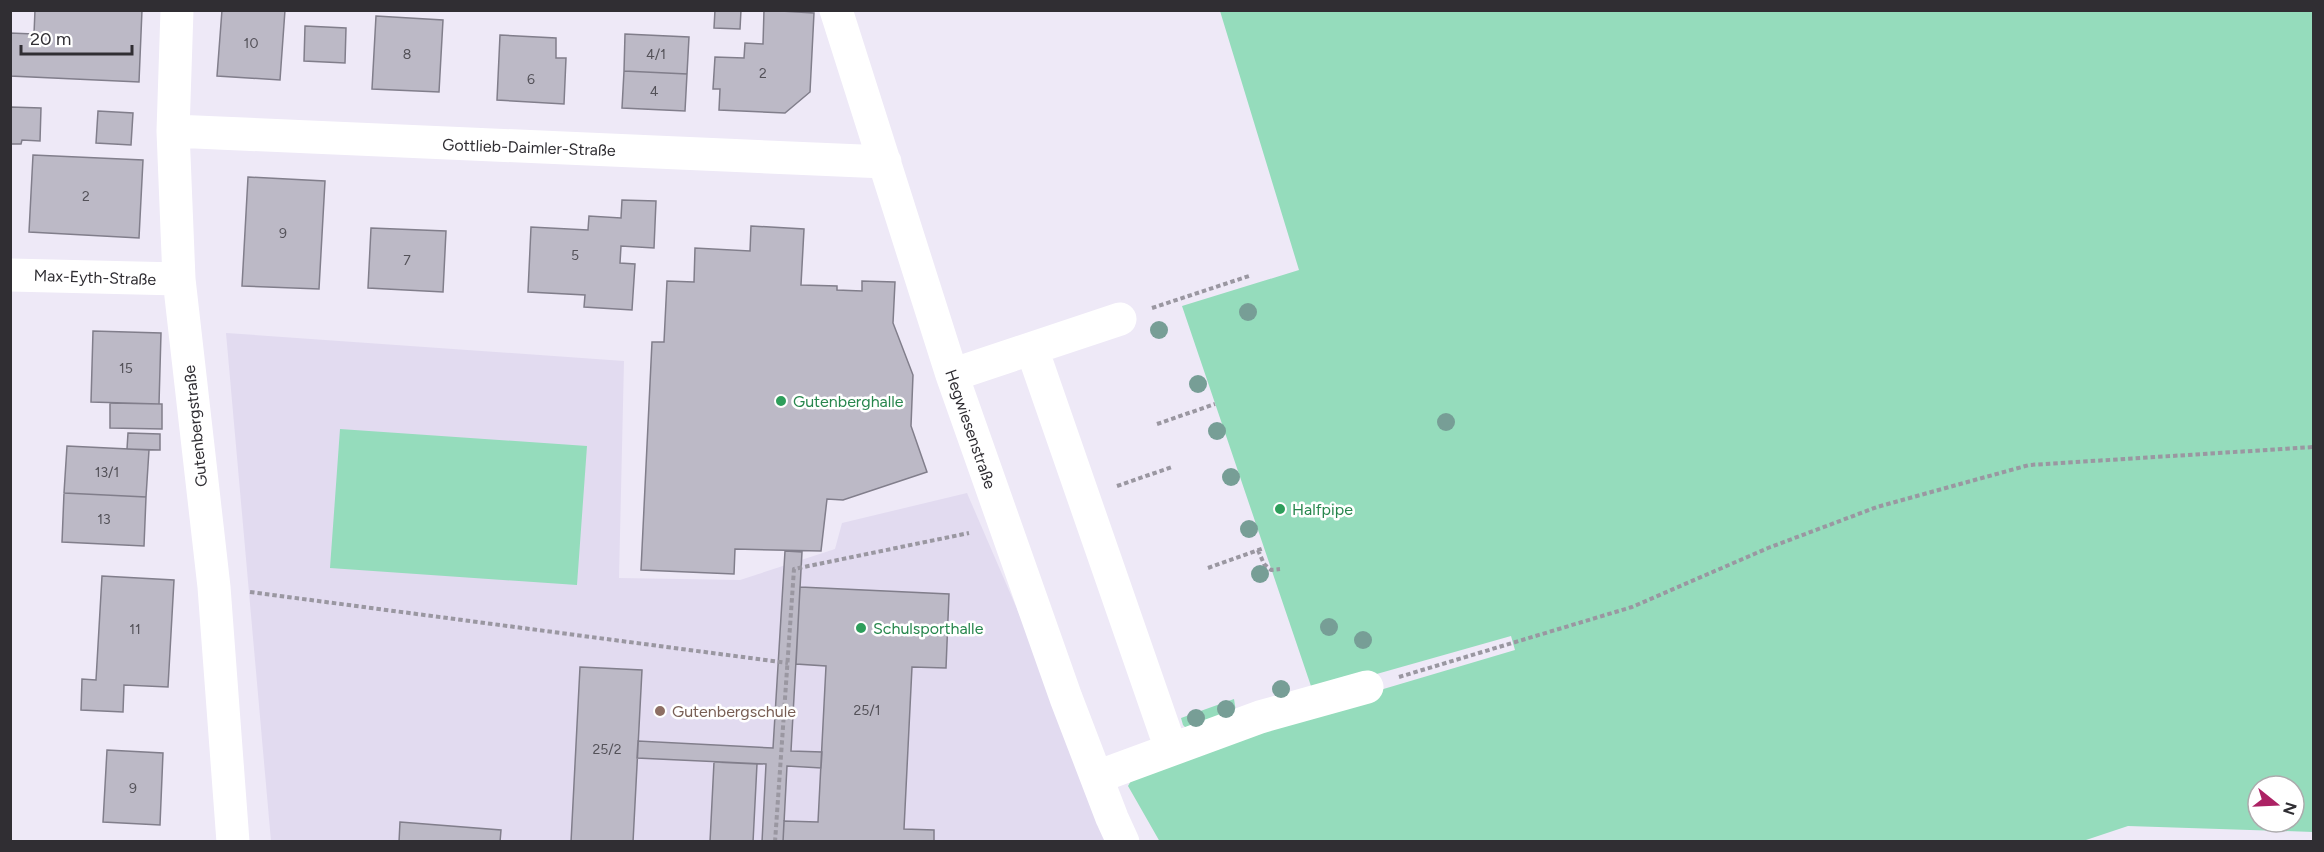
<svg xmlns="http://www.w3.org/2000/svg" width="2324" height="852" font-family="Figtree,sans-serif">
  <rect width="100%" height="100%" fill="#eee9f7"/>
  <!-- built -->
  <path fill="#e2dbf0" d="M226 333 624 361 619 578 740 580 835 549 842 523 967 493 1117 841H271Z"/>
  <!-- green -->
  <path fill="#95dcbc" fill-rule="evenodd" d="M1220 11H2313V832L2128 826 2080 842H1160L1128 786 1132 779 1316 709 1515 650 1511 636 1313 692 1182 306 1299 270ZM2258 786H2294V822H2258Z
    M340 429 587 446 577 585 330 568Z
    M1234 699 1236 712 1188 730 1183 725 1181 718Z"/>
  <!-- building -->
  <path fill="#bcb9c6" stroke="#817e8b" stroke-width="1.5" d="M35 10H142L139 82 10 76V33L34 34Z
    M222 10H285L280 80 217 76Z
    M715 10H741L740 29 714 28Z
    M764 10 814 13 810 92 785 113 719 110 720 89H713L715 57 744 58 745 43 763 44Z
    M376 16 443 20 439 92 372 89Z
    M305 26 346 28 345 63 304 61Z
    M625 34 689 37 687 74 624 71Z
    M500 35 556 38V58H566L564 104 497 100Z
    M624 71 687 74 685 111 622 108Z
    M10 107 41 108 40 141 22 140 21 144H10Z
    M98 111 133 113 131 145 96 143Z
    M33 155 143 160 139 238 29 232Z
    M248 177 325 181 319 289 242 286Z
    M622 200 656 201 654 248 621 246 620 263 635 264 632 310 584 307 585 295 528 292 531 227 588 230 589 216 621 218Z
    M751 226 804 229 801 285 837 286V290L862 291V281L895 282 893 323 913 375 911 426 927 472 843 500 827 499 821 551 735 549 734 574 641 570 652 342H664L667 281 694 282 695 248 750 251Z
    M371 228 446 231 443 292 368 288Z
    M93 331 161 333 159 404 91 402Z
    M110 403 162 404V429L110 428Z
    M128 433 160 434V450L127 449Z
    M67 446 149 450 146 497 64 493Z
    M64 493 146 497 144 546 62 542Z
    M785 551 802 552 791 751 822 752 821 768 787 766 783 842H762L766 764 637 758 638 741 773 748Z
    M102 576 174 580 168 687 124 685 123 712 81 710 82 679 96 680Z
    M800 587 949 594 946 668 912 667 904 829 934 830V842H783L784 821 818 822 826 666 796 664Z
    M580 667 642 670 633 842H571Z
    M107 750 163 753 160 825 103 822Z
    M714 762 757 764 753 842H710Z
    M400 822 501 830 500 842H399Z"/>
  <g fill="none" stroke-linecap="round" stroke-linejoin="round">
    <!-- path -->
    <path stroke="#9a97a1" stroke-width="4" stroke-dasharray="4.5 3" stroke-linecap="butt" d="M1152 308 1249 276
      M1157 424 1215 404
      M1117 486 1172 467
      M1258 550 1264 564 1271 570 1280 569
      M1208 568 1264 548
      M250 592 788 663
      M1399 677 1632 607 1768 548 1877 507 2029 465 2314 447
      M775 842 794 569 969 533"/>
    <!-- minor -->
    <path stroke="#fff" stroke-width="33" d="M177 10 173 131 179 279 214 587 233 842
      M836 10 952 375 1066 698 1112 818 1123 842
      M173 131 885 162
      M10 275 179 279
      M1032 349 1171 749
      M952 375 1120 319
      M1097 777 1260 717 1367 687"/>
  </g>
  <!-- trees -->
  <g fill="#779e96">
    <circle cx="1248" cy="312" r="9"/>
    <circle cx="1159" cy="330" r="9"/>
    <circle cx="1198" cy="384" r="9"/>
    <circle cx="1446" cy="422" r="9"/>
    <circle cx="1217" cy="431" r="9"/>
    <circle cx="1231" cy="477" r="9"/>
    <circle cx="1249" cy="529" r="9"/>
    <circle cx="1260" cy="574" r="9"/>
    <circle cx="1329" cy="627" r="9"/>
    <circle cx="1363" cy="640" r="9"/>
    <circle cx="1281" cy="689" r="9"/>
    <circle cx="1226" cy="709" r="9"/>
    <circle cx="1196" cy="718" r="9"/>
  </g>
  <!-- markers -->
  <g fill="#2e9e5b" stroke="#fff" stroke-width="2">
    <circle cx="781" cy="401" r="6"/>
    <circle cx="1280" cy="509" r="6"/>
    <circle cx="861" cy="628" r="6"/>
  </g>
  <circle fill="#8d6e63" stroke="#fff" stroke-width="2" cx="660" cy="711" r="6"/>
  <g text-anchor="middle" stroke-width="5" stroke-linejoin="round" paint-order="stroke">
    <!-- number labels -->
    <g font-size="14" fill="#535158">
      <text x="251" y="48">10</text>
      <text x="407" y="59">8</text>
      <text x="656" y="59">4/1</text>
      <text x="763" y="78">2</text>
      <text x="531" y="84">6</text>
      <text x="654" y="96">4</text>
      <text x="86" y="201">2</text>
      <text x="283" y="238">9</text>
      <text x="575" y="260">5</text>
      <text x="407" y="265">7</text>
      <text x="126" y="373">15</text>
      <text x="107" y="477">13/1</text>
      <text x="104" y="524">13</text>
      <text x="135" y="634">11</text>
      <text x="867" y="715">25/1</text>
      <text x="607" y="754">25/2</text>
      <text x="133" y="793">9</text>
    </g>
    <!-- street labels -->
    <g font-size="16" fill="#302e33" stroke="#fff">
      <text transform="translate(529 147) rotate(2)" y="6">Gottlieb-Daimler-Straße</text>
      <text transform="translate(95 277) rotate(2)" y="6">Max-Eyth-Straße</text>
      <text transform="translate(195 426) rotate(-96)" y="6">Gutenbergstraße</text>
      <text transform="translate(971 429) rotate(71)" y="6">Hegwiesenstraße</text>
    </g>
    <!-- leisure labels -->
    <g font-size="16" fill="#27864d" stroke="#fff" text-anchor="start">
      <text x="793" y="407">Gutenberghalle</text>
      <text x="1292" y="515">Halfpipe</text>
      <text x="873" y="634">Schulsporthalle</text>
    </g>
    <!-- education labels -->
    <g font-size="16" fill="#785e54" stroke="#fff" text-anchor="start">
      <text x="672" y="717">Gutenbergschule</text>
    </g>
  </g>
  <!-- border -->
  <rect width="2324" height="852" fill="none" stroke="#302e33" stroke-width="24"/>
  <!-- north arrow -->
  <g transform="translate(2276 804) rotate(108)"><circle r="28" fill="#ffffff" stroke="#acabad" stroke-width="1.5"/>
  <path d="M0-4.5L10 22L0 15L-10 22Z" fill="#ac2264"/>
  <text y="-9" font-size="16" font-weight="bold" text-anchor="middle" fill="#302e33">N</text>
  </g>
  <!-- scale -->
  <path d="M21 45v9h111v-9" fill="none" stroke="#302e33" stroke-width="3"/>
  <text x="30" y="45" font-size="18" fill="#302e33" stroke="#ffffff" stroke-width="4.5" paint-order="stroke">20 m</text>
</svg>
